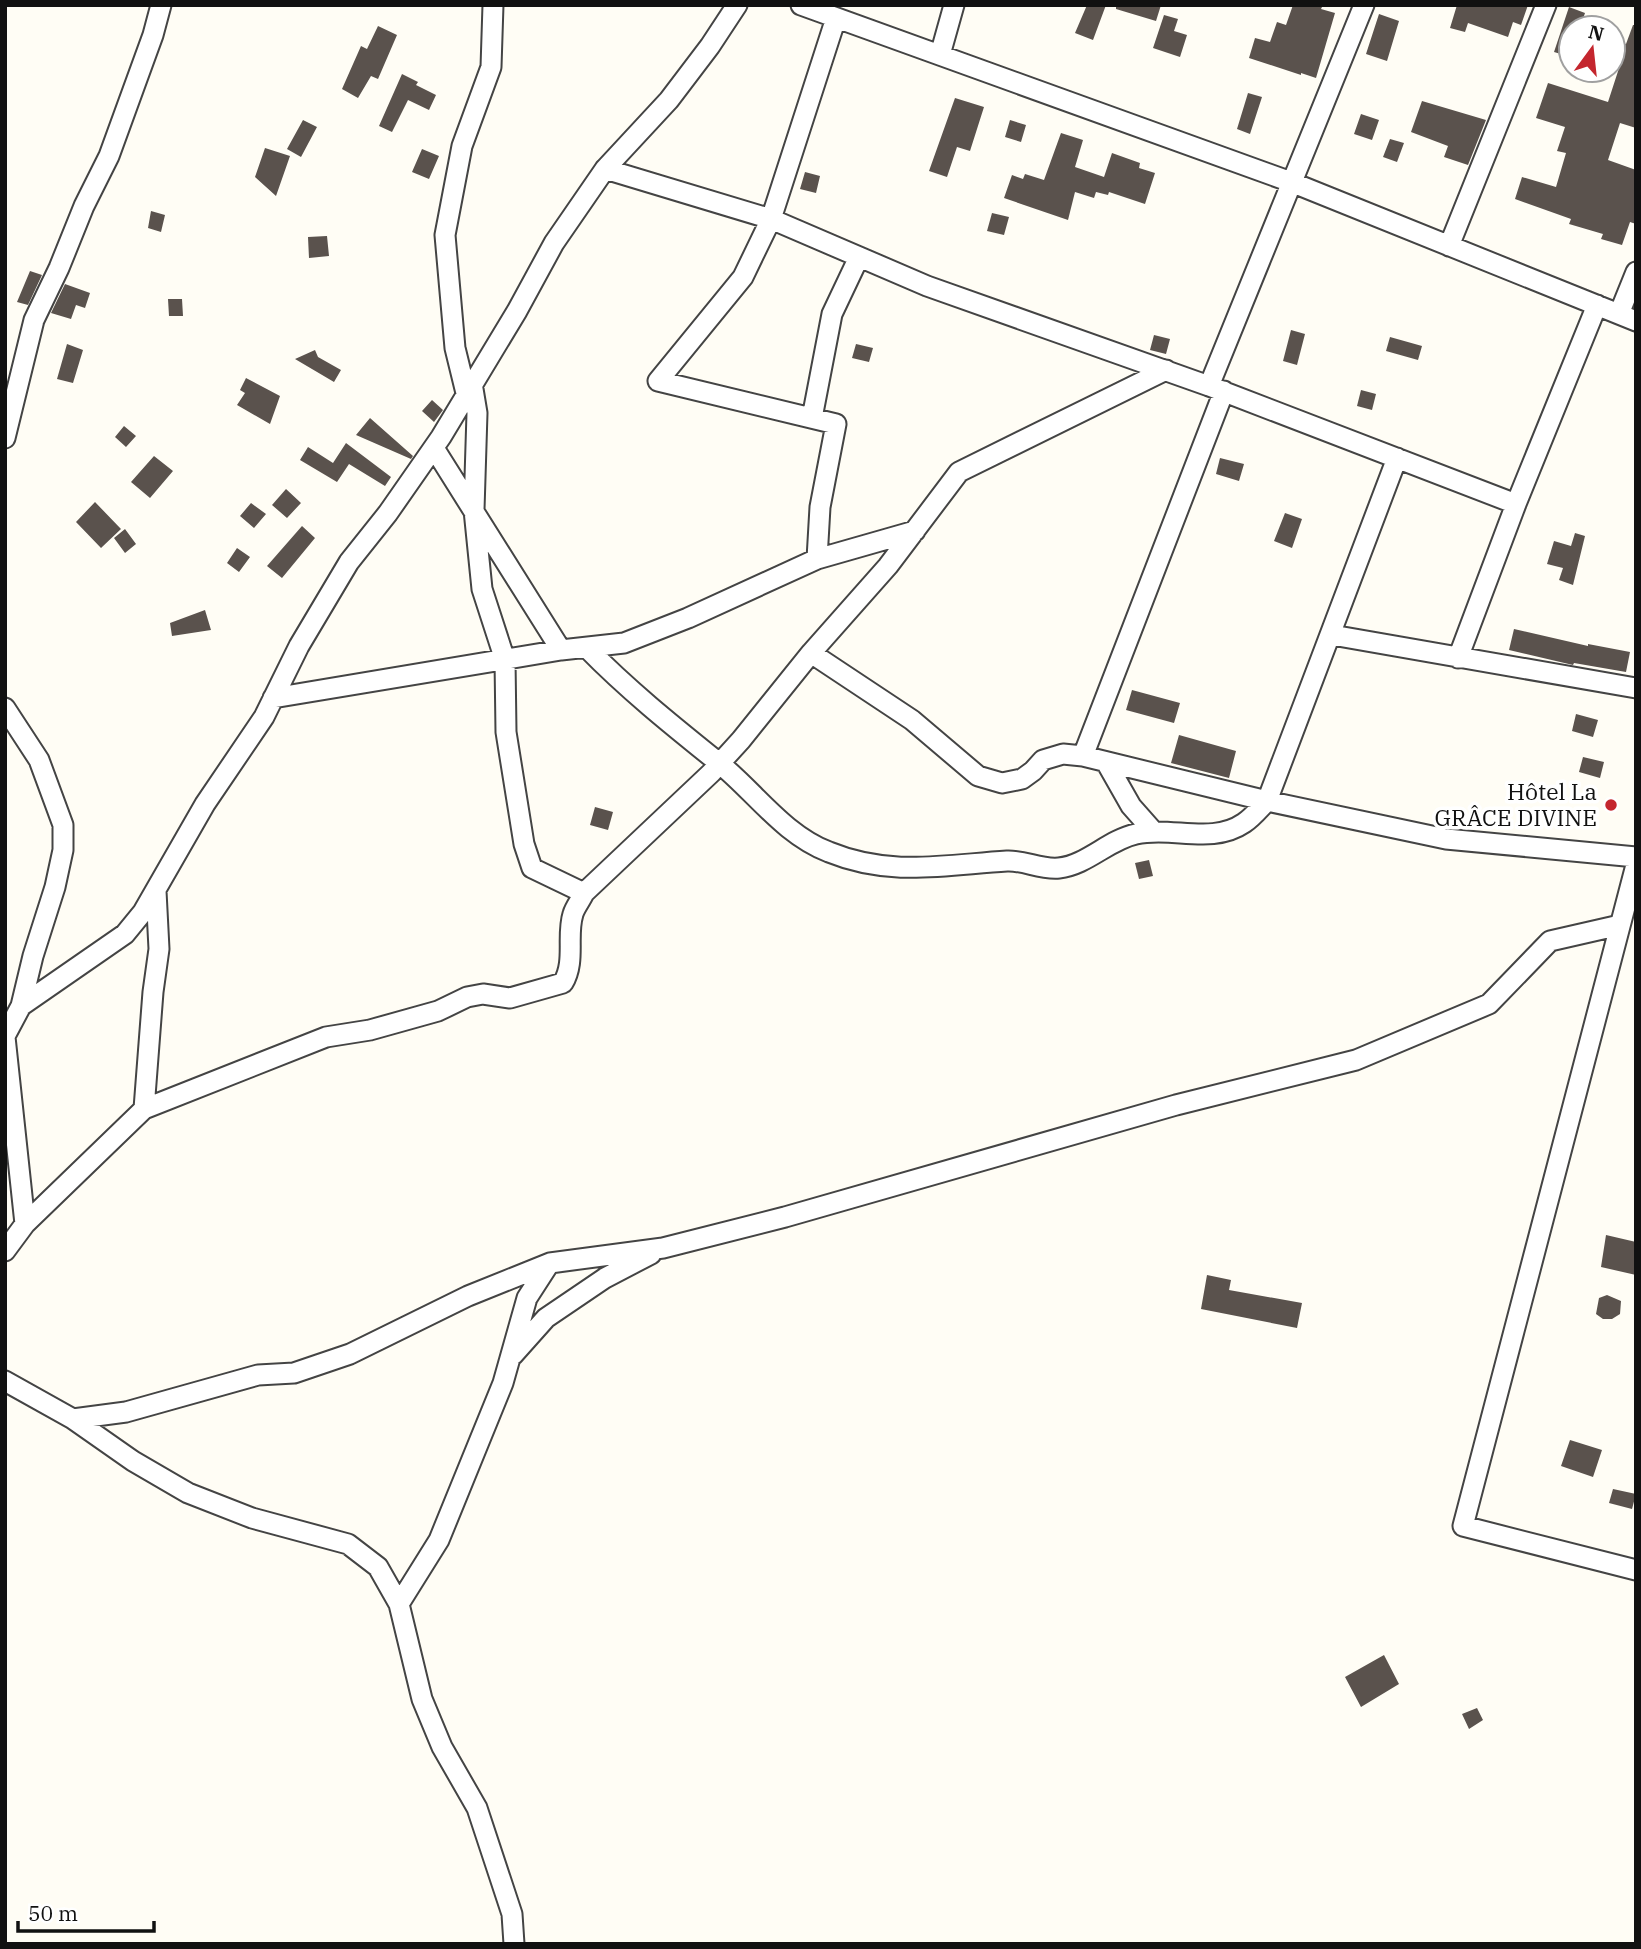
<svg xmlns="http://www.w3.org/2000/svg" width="1641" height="1949" font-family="'IBM Plex Serif',serif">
  <rect width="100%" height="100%" fill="#fffdf5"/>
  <!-- building -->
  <path fill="#5a524d" d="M1087 5H1106L1093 40 1075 33Z
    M1116 5H1161L1156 21 1116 9Z
    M1293 5H1323L1321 9 1335 13 1316 78 1301 73V75L1249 58 1255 38 1270 42 1277 22 1286 25Z
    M1457 5H1528L1521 25 1513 22 1508 37 1468 23 1465 32 1450 28Z
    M1569 7 1585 13 1580 28H1571V57L1554 52Z
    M1379 14 1399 21 1387 61 1366 54Z
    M1164 15 1178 19 1174 31 1187 35 1180 57 1153 48Z
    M1633 25H1636V128L1620 123 1608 160 1636 170V224L1630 222 1622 245 1601 239 1603 234 1569 224 1571 219 1515 199 1522 177 1556 187 1566 153 1557 151 1565 127 1536 118 1548 83 1608 102 1621 62 1613 59V40L1626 44Z
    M378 26 397 35 378 79 371 76 358 98 342 89 361 46 367 49Z
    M402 74 418 82 416 85 436 95 429 110 408 100 392 132 379 126Z
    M1248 93 1262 97 1250 134 1237 129Z
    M955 98 984 107 970 151 957 147 947 177 929 171Z
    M1422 101 1486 120 1468 165 1444 157 1448 146 1411 132Z
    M1361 114 1379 120 1372 140 1354 134Z
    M303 120 317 127 301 157 287 149Z
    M1010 120 1026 125 1021 142 1005 137Z
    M1061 133 1083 140 1075 167 1104 177 1112 153 1140 163 1139 168 1155 173 1145 204 1109 192 1108 195 1096 192 1094 198 1075 192 1068 220 1004 198 1012 175 1023 179 1025 174 1044 180Z
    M1390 139 1404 143 1397 162 1383 157Z
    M265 148 290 156 276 196 255 177Z
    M422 149 439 156 429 179 412 172Z
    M805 172 820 176 816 193 800 189Z
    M151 211 165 215 161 232 148 228Z
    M992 213 1009 217 1004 235 987 231Z
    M327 236 329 256 309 258 308 237Z
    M30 271 42 275 28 305 17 302Z
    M65 284 90 293 85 308 76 305 71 319 51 313Z
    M168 299H182L183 316H169Z
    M1291 330 1305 334 1297 365 1283 361Z
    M1154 335 1170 339 1166 354 1150 350Z
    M1390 337 1422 346 1418 360 1386 351Z
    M67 344 83 350 73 383 57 379Z
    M856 344 873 348 869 362 852 358Z
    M315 350 318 357 341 370 334 382 295 359Z
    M246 378 280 396 270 424 237 405 245 393 240 390Z
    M1361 390 1376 394 1372 410 1357 406Z
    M432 400 443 410 434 422 422 411Z
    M370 418 413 456 411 459 356 435Z
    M124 426 136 436 126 447 115 437Z
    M346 443 391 477 385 486 349 464 337 482 300 460 308 447 333 463Z
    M154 456 173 471 150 498 131 482Z
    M1220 458 1244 464 1239 481 1216 474Z
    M286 489 301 503 287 518 272 505Z
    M95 502 121 529 101 548 76 522Z
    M251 503 266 514 254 528 240 516Z
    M1285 513 1302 519 1292 548 1274 541Z
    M302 526 315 538 282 578 267 566Z
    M125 529 136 544 125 553 114 538Z
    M1575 533 1585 536 1573 585 1559 580 1563 568 1547 564 1554 541 1571 546Z
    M237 548 250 557 239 572 227 563Z
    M205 610 211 630 172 636 170 623Z
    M1514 629 1588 646V644L1630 652 1626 672 1574 663 1573 665 1509 650Z
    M1132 690 1180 703 1174 723 1126 710Z
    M1576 714 1598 720 1593 737 1572 731Z
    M1179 735 1236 751 1229 778 1171 763Z
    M1583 757 1604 762 1600 778 1579 772Z
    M595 807 613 812 608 830 590 825Z
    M1149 860 1153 876 1139 879 1135 863Z
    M1606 1235 1636 1242V1275L1601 1267Z
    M1207 1275 1231 1280 1229 1290 1302 1303 1297 1328 1201 1309Z
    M1607 1295 1621 1301 1620 1314 1612 1319H1603L1596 1314 1599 1298Z
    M1570 1440 1602 1450 1593 1477 1561 1466Z
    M1613 1489 1636 1494 1632 1509 1609 1503Z
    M1384 1655 1399 1684 1361 1707 1345 1677Z
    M1477 1708 1483 1720 1469 1729 1462 1714Z"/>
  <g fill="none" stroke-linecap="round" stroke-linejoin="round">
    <defs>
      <path id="minor" d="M801 5 1291 182 1636 321
        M940 55 954 5
        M605 169 771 219 927 286 1209 386 1516 504
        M1449 246 1546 5
        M1619 314 1636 272
        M472 383 477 413 474 510 482 589 505 660 506 732 524 844 532 868 584 893
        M1209 386 1364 5
        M466 393 455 348 445 235 462 146 491 67 493 5
        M812 418 832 314 859 257
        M5 438 34 320 59 268 84 206 109 156 153 35 161 5
        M434 448 561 650
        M817 559 820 507 836 424 658 381 743 277 771 219 836 18
        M1332 635 1636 688
        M587 648C628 690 673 726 719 763 755 792 784 835 829 852 890 877 944 865 1007 861 1024 860 1041 870 1059 868 1087 865 1108 840 1136 834 1172 826 1212 845 1244 823 1253 817 1260 808 1267 801L1397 458
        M811 653 912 720 978 776 1002 783 1022 779 1033 771 1043 760 1063 754 1083 756 1267 801 1446 839 1636 857
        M1458 658 1516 504 1597 305
        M273 698 561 650 624 643 688 618 817 559 915 531
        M5 708 39 760 63 825V850L55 887 33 956 21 1006
        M1083 756 1224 391
        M1106 762 1131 806 1154 832
        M1636 865 1463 1526 1636 1570
        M5 1036 21 1006 125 934 143 912 205 804 264 717 299 646 349 562 388 513 441 437 517 311 554 243 605 169 669 100 710 46 737 5
        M5 1037 25 1224
        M144 1109 153 992 159 949 156 891
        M5 1251 25 1224 144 1109 326 1037 370 1030 438 1011 467 997 483 994 510 998 563 983C576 961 566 936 573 914 575 907 581 900 584 893L711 773 741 740 811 653 888 566 959 472 1166 370
        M513 1355 546 1318 605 1278 651 1254
        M5 1381 73 1419 133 1461 188 1493 252 1518 348 1544 378 1567 399 1604 422 1699 442 1747 477 1808 512 1914 514 1944
        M73 1419 126 1412 258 1375 294 1373 350 1354 468 1296 550 1263 663 1248 785 1217 1176 1105 1356 1060 1489 1004 1550 941 1620 925
        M399 1604 439 1540 503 1383 527 1298 549 1264"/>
    </defs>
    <!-- minor casing -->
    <use href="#minor" stroke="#444" stroke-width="23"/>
    <!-- minor -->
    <use href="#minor" stroke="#fff" stroke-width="19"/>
  </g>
  <!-- markers -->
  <circle fill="#c4262e" stroke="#fff" stroke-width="2.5" cx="1611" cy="805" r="7"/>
  <g text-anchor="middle" stroke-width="7" stroke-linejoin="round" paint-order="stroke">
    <!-- poi labels -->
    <g font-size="23" fill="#111" stroke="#fff" text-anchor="end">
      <text x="1597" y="800">Hôtel La<tspan x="1597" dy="26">GRÂCE DIVINE</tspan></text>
    </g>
  </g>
  <!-- border -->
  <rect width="1641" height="1949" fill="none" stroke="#111111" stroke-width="14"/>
  <!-- north arrow -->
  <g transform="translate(1592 49) rotate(15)"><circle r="33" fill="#ffffff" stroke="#a0a0a0" stroke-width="2"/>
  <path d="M0-5L12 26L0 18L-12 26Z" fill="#c4262e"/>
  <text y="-10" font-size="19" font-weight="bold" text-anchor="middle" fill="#111111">N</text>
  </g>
  <!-- scale -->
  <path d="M18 1921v10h136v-10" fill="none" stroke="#111111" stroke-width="3.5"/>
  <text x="28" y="1921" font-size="21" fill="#111111" stroke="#ffffff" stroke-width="5" paint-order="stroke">50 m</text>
</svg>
